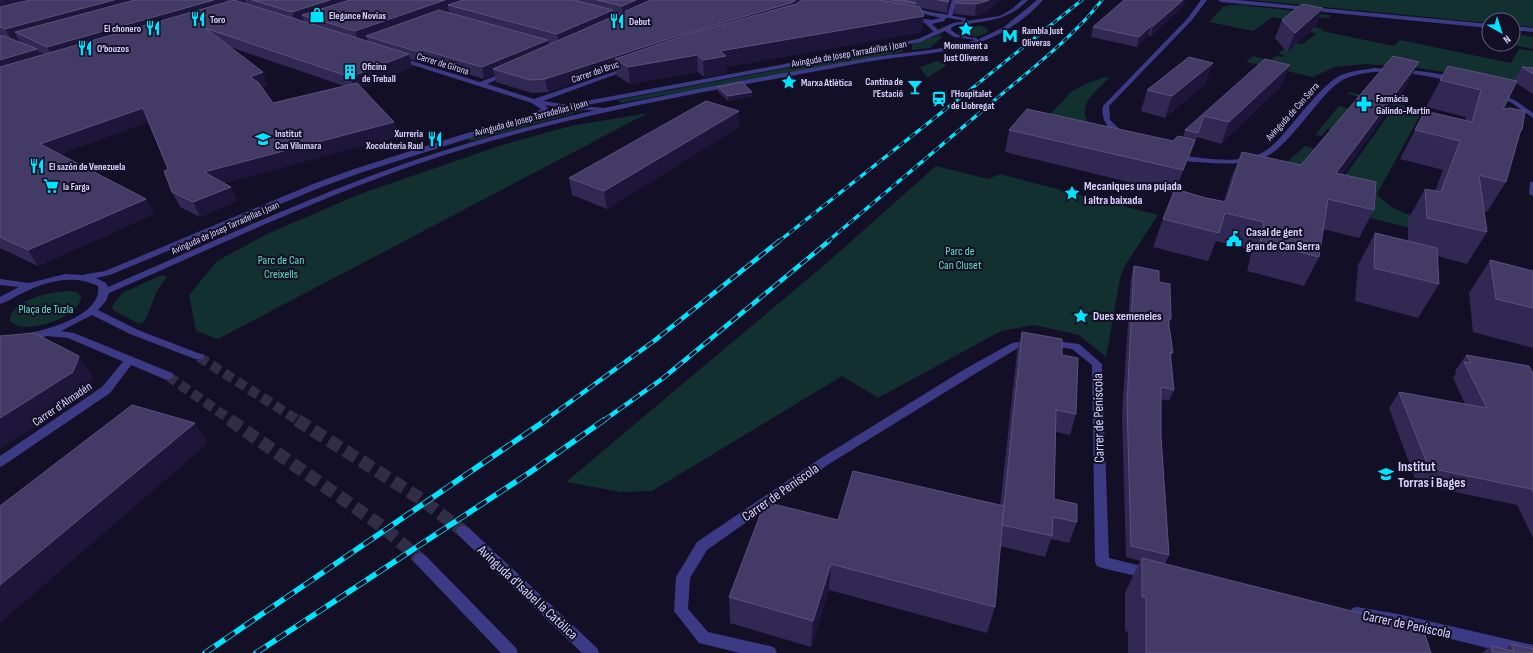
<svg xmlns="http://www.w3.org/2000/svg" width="1533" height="653" font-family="'Sofia Sans Condensed',sans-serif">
  <rect width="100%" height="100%" fill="#130f26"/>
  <!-- green -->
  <path fill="#12302f" d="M1252 0H1533V27L1513 25V20H1489V23Z
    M1230 5H1240L1330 15 1329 18 1312 17 1309 24 1273 17 1253 31 1209 22 1223 7Z
    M979 25 986 28 988 32C980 39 967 36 958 33Z
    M1309 26 1323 29 1322 31 1394 46 1400 40 1511 63 1519 49 1533 51V82L1497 80 1418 68 1365 64 1335 67 1313 77 1246 62 1253 56 1270 60 1276 56 1283 57 1284 55 1278 54 1286 47 1293 48 1294 47 1288 45 1291 42 1302 44 1316 34 1305 29Z
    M1513 33 1533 37V49L1508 44H1513Z
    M940 35 942 37 930 48 912 50V44Z
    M903 46V52L621 103 618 100Z
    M937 61 947 65 927 78 920 67Z
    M1106 77 1109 78C1096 92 1077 103 1088 123L1041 124 1071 92 1087 83Z
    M1349 92 1423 110 1377 194C1386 205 1397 211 1411 215L1414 229C1353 215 1293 193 1231 179L1232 177 1261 172 1331 195 1392 110 1410 115 1413 111 1348 94Z
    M1339 106 1350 109 1333 130 1327 129 1322 136 1315 135Z
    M581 110 583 111 472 141 467 139 565 111Z
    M648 113 218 339 196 331 189 295 217 261 267 234 360 194 502 145 571 126Z
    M1305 146 1317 150 1305 166 1286 163Z
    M936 166 988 179 1000 174 1158 215 1124 267 1120 279 1106 357 1079 335 1034 325 1001 331 878 398 842 376 652 491 621 492 566 482 829 261Z
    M162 275 167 277 157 291 145 321 139 324 113 310 112 306 122 293Z
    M68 291 77 292 81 296C82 317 24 337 10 321 9 300 53 291 68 291Z"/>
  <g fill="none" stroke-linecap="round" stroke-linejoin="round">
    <!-- tertiary-tunnel-far1 -->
    <path stroke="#312d47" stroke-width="10" stroke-dasharray="10 5" stroke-linecap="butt" d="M199 357 299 421
      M168 376 232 421"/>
    <!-- tertiary-tunnel -->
    <path stroke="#312d47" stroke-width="13" stroke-dasharray="13 6" stroke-linecap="butt" d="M230 420 383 527 420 559
      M297 420 421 499 463 531"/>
    <!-- pedestrian -->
    <path fill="#3d3a85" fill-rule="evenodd" d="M952 0H958L952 16 947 17Z
      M909 7 940 14 947 17 944 21 932 24 916 21V19L918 18 932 20 941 18 907 10V8Z"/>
    <!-- minor -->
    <path fill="#3d3a85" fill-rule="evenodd" d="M1201 0H1207L1192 20 1109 106 1110 120 1127 136 1123 138C1110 134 1100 119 1103 106L1188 18Z
      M1218 0H1237L1489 24V28L1221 2Z
      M938 13 965 18 972 23 969 25 961 20 936 16V14Z
      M924 20H928L940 32V34H936L924 22Z
      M1513 26 1533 28V32L1513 30Z
      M399 57 480 82 505 72H509V74L487 84 534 99 628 67 633 68 543 101 569 105 604 108 607 110 606 111 569 109 545 105 548 108 545 112 528 121 525 119 526 118 541 109 532 103 397 60V58Z
      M1374 68C1391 69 1446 71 1458 80L1455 82C1423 75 1378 65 1347 78 1335 83 1327 93 1319 102 1306 117 1286 145 1269 155 1252 165 1229 164 1210 163 1200 162 1178 162 1171 156L1175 154C1198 158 1235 164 1257 155 1270 150 1278 140 1287 130 1301 114 1323 84 1341 75 1351 71 1363 70 1374 68Z
      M1497 92 1516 101 1533 113V118L1512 103 1495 95 1494 94Z
      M1530 182H1533V196L1529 194Z
      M1032 340 1036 341 1037 343 1036 345 1018 348 973 375 829 464 707 550 690 578 688 609 708 632 770 646 775 648 777 653H740L699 643 674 611 676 577 697 542 821 458 965 369 1012 343Z
      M1048 340 1079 344 1102 364 1109 558 1154 569 1156 573 1154 577 1149 579 1102 568 1097 566 1095 562 1092 365 1072 349 1044 345 1043 343 1044 341Z
      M130 357 135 360 110 393 4 465 0 467V456L102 387 126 358Z
      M1357 607 1398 614 1533 645V653H1508L1398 626 1357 619 1352 618 1350 613 1352 608Z"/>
    <!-- tertiary -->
    <path fill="#3d3a85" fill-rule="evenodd" d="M1022 0H1028C1007 22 984 21 956 25L951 28V30L958 35 977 38V40L1004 27 1037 0H1043C990 58 931 50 860 63 728 88 596 109 467 148 344 185 227 242 109 293L106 301 98 310 138 330 203 355 204 357 203 359H195L130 334 92 315 61 331 74 333 172 373 173 376 172 379H164L68 338 47 336 22 342 0 343V337C25 336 103 321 98 286 74 274 46 281 23 293 15 296 8 302 0 304V297L19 287 0 285V279L29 283 65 274 82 275 105 271 313 184 354 169 464 134 586 101 918 39 953 23 1000 16 1012 9ZM945 31 954 37 976 40C941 51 904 52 868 58 780 74 692 89 604 108 540 123 477 139 415 160 310 196 210 243 108 287L106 283 96 278 110 275 319 188 360 173 470 138 587 105 920 42Z
      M463 526 468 527 597 648 599 653H582L458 535 456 531 458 527Z
      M420 553 425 555 516 648 518 653H501L415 563 413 559 415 555Z"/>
    <defs>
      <path id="rail-far3" d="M950 106 1082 0
        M988 106C1027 72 1070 41 1102 0"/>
      <path id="rail-far2" d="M778 242 951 105
        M827 242 989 105"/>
      <path id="rail-far1" d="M544 421 654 341 779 241
        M603 421 662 379 829 241"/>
      <path id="rail" d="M205 653 546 420
        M256 653 529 473 604 420"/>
    </defs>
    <!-- rail-far3 casing -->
    <use href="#rail-far3" stroke="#00e5ff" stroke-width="3"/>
    <!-- rail-far2 casing -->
    <use href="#rail-far2" stroke="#00e5ff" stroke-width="3.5"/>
    <!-- rail-far1 casing -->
    <use href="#rail-far1" stroke="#00e5ff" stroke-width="4.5"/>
    <!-- rail casing -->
    <use href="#rail" stroke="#00e5ff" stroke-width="5.5"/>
    <!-- rail-far3 -->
    <use href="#rail-far3" stroke="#130f26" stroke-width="2" stroke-dasharray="5.5" stroke-linecap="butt"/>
    <!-- rail-far2 -->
    <use href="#rail-far2" stroke="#130f26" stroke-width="2.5" stroke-dasharray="7" stroke-linecap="butt"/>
    <!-- rail-far1 -->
    <use href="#rail-far1" stroke="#130f26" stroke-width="3" stroke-dasharray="9" stroke-linecap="butt"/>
    <!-- rail -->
    <use href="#rail" stroke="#130f26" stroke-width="4" stroke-dasharray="12" stroke-linecap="butt"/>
  </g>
  <!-- wall -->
  <path fill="#312854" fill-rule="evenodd" d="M0 0H951L947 13 921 8 922 32 726 67 727 73 704 77 698 72 630 84 617 76 616 69 548 92 532 93 496 82 494 74 484 79 425 61 422 63 410 59 412 67 361 87 394 122 398 136 224 183 237 201 200 217 180 207 172 192 168 169 148 122 60 154 146 199 154 214 38 266 0 248V36H1H0ZM449 11 450 14 445 12ZM18 39 20 42 14 40ZM230 47 344 86 273 103 262 87 268 85ZM38 52 44 54 40 55Z
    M1000 0 986 12 975 16 954 14 956 3Z
    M1184 5 1151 36 1148 35 1137 47 1091 37 1093 27Z
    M1282 20 1316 26 1287 52 1275 38Z
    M1265 59 1282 85 1221 144 1197 137 1176 189 1206 198 1224 201 1231 178 1242 152 1301 165 1407 85 1342 174 1374 210 1359 238 1323 229 1319 257 1304 286 1247 271 1252 250 1216 241 1208 261 1153 247 1163 219 1174 193 1005 152 1009 130 1173 141 1183 137 1185 130Z
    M1448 66 1514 80 1522 67 1533 68V94L1516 83 1503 109 1522 130 1520 134 1506 182 1487 212 1484 211 1487 232 1467 264 1437 256 1439 284 1418 318 1355 301 1358 265 1375 233 1408 241V219L1425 189 1435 191 1443 170 1400 159 1425 111 1465 121 1466 117 1426 107Z
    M1206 83 1165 118 1141 111 1147 90Z
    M718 87 752 96 728 101 718 91Z
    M739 111V127L607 209 572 195 569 178Z
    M1490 260 1533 271V348L1473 332 1469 293Z
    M1134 266 1159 282 1171 319 1169 325 1173 353 1171 357 1174 390 1169 401 1161 399V436L1169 555 1165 564 1431 653H1128V632L1125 631V593L1140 561 1126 557 1122 414 1131 277Z
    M1022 332 1062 355 1076 414 1070 435 1056 432 1054 499 1077 522 1069 543 1051 539 1045 557 1000 546 995 607 987 633 829 590 811 647 730 623 729 597 838 520 1000 506 1017 352Z
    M1466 355 1533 373V538L1517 505 1417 484 1389 408 1399 392 1465 404 1453 378 1456 373 1455 371Z
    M1511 644 1533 653H1482L1490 646 1505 649Z"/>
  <!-- shaded-wall -->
  <path fill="#1d163a" d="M3 0H58L0 13V1Z
    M114 0H160L15 32 18 39 12 40 5 29Z
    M214 0H225L229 8 54 59 47 47Z
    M236 0H245L246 3 238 6Z
    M330 0H369L302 15 304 21 296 23 292 12Z
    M445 0H479L448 5 449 11 373 38 366 36 368 40 359 43 355 31Z
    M636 0H662L623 17 622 6Z
    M796 0H809L615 59 616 69 548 92 545 79 687 33Z
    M949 0H951L947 13 948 2Z
    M989 0H1000L986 12 975 16 976 4Z
    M1183 0H1186L1184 5 1151 36 1153 26Z
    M1323 8 1316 26 1287 52 1295 33Z
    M613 10 614 21 559 46 557 34Z
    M924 16 922 32 726 67 727 73 704 77 703 60 720 51Z
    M1151 26 1148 35 1137 47 1139 37Z
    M548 40 549 50 493 69 494 74 484 79 482 67Z
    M37 49 44 62 0 74V60Z
    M423 50 425 61 422 63 419 52Z
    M409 54 412 67 355 90 350 77Z
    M697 55 698 72 630 84 628 67Z
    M1419 62 1407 85 1323 200 1336 173Z
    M1213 63 1206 83 1165 118 1172 96Z
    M1290 65 1282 85 1221 144 1229 122Z
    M263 72 268 85 256 90 250 77Z
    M752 92V96L728 101V96Z
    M143 108 149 122 49 158 40 144Z
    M739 111V127L607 209 604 191Z
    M394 122 398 136 211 187 204 172Z
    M1195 140 1187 162 1175 193 1183 170Z
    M231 187 237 201 200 217 193 202Z
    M146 199 154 214 38 266 28 250Z
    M79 356 93 376 87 392 0 449V418Z
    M195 423 208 443 0 623V585Z
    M831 564 829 590 811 647 813 621Z"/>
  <!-- building -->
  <path fill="#433a66" stroke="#5a527e" d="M30 0H114L5 29 0 27V7Z
    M135 0H214L47 47 15 32Z
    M234 0 409 54 350 77 205 28 263 72 250 77 258 82 273 103 357 83 394 122 204 172 231 187 193 202 172 192 164 171 168 169 143 108 40 144 146 199 28 250 0 237V67Z
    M252 0H330L292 12Z
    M350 0H445L355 31 302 15Z
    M463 0H574L613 10 557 34 448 5Z
    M597 0H636L622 6Z
    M651 0H796L791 3 687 33 545 79 530 80 493 69Z
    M802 0H880L920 7 924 16 720 51 726 56 703 60 697 55 628 67 615 59 692 33 796 4Z
    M890 0H902L915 2 916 4Z
    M938 0H949L948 2Z
    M957 0H989L987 1 976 4 956 3Z
    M1124 0H1183L1153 26H1151L1139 37 1093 27Z
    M1302 4 1323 8 1295 33 1282 20Z
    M439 10 548 40 482 67 423 50 419 52 366 36Z
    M0 36H4L37 49 0 60Z
    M1393 56 1419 62 1336 173 1376 182 1374 210 1328 199 1319 257 1260 242 1264 222 1225 213 1219 233 1163 219 1175 189 1206 198 1226 202 1242 152 1301 165Z
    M1189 57 1213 63 1172 96 1147 90Z
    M1265 59 1290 65 1229 122 1204 116 1198 133 1185 130Z
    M1448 66 1517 81 1503 109 1510 108 1525 111 1522 130 1521 129 1506 182 1479 175 1487 232 1427 218 1425 189 1441 192 1460 141 1415 130 1425 111 1472 122 1481 90 1440 80Z
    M1522 67 1533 68V74Z
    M742 82 752 92 728 96 718 87Z
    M706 101 739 111 604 191 569 178Z
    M1027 109 1173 141 1178 136 1195 140 1183 170 1009 130Z
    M1375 233 1437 248 1439 284 1374 268Z
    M1490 260 1533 271V308L1496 299Z
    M1134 266 1159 271V282L1170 284 1171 319H1168L1173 353 1170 352 1174 390 1161 387V436L1169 555 1131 546 1127 403Z
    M1022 332 1062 339V355L1078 358 1076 414 1056 410 1054 499 1077 504V522L1053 517 1052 536 1002 525Z
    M34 333 79 356 73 372 0 418V336Z
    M1466 355 1529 366 1533 373V492L1531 489 1429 468 1399 392 1487 408 1464 362 1471 363Z
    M132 405 195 423 0 585V506Z
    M853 471 1004 506 995 607 831 564 813 621 729 597 765 502 838 520Z
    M1142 558 1423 629 1431 653H1146V597H1142Z
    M1511 644 1533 649V653H1493L1490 646 1514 651Z"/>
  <!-- icons -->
  <defs>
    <symbol id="shop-bare" viewBox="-9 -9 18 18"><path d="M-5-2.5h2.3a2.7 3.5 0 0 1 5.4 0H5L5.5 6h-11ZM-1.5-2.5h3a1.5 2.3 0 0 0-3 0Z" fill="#00e5ff" stroke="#130f26" stroke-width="2.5" paint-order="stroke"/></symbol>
    <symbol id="restaurant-bare" viewBox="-9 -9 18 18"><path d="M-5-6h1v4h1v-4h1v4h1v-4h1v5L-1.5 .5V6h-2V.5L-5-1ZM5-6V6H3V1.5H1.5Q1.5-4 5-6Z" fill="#00e5ff" stroke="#130f26" stroke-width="2.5" paint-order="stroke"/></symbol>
    <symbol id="sight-bare" viewBox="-9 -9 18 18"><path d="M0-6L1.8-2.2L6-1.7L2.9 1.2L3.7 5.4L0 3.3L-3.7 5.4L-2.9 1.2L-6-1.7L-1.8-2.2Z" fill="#00e5ff" stroke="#130f26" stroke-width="2.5" paint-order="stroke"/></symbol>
    <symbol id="metro-bare" viewBox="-9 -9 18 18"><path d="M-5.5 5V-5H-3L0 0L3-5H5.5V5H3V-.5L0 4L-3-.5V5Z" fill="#00e5ff" stroke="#130f26" stroke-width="2.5" paint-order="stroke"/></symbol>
    <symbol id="building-bare" viewBox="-9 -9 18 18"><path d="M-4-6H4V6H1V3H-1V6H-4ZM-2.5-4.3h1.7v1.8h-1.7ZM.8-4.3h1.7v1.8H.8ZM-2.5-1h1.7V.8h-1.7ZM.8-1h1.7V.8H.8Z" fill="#00e5ff" stroke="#130f26" stroke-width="2.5" paint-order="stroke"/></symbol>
    <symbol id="bar-bare" viewBox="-9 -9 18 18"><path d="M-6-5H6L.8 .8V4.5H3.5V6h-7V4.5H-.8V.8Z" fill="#00e5ff" stroke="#130f26" stroke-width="2.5" paint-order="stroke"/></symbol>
    <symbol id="station-bare" viewBox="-9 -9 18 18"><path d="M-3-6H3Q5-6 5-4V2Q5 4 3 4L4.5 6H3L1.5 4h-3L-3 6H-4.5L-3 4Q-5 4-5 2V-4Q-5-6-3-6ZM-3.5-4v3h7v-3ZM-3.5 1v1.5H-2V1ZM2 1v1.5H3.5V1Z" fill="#00e5ff" stroke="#130f26" stroke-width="2.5" paint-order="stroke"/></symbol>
    <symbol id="pharmacy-bare" viewBox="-9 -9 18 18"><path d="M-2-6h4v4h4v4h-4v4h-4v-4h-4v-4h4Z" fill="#00e5ff" stroke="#130f26" stroke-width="2.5" paint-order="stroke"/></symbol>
    <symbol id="school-bare" viewBox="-9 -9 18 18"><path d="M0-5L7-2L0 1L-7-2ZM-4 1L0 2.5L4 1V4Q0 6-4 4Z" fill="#00e5ff" stroke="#130f26" stroke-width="2.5" paint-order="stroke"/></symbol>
    <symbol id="supermarket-bare" viewBox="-9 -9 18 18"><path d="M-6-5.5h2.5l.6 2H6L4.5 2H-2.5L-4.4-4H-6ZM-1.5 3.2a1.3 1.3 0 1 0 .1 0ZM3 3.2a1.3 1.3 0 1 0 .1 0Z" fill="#00e5ff" stroke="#130f26" stroke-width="2.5" paint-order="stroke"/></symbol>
    <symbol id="civic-bare" viewBox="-9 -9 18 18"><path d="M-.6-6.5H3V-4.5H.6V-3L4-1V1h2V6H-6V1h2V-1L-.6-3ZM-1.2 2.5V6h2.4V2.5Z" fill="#00e5ff" stroke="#130f26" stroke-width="2.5" paint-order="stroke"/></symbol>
  </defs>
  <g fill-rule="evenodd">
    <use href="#shop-bare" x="306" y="4" width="22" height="22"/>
    <use href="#restaurant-bare" x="187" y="8" width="22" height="22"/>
    <use href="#restaurant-bare" x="606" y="10" width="22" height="22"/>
    <use href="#restaurant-bare" x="142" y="17" width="22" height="22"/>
    <use href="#sight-bare" x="955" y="18" width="22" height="22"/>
    <use href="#metro-bare" x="999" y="25" width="22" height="22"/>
    <use href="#restaurant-bare" x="74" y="37" width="22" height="22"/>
    <use href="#building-bare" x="339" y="61" width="22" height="22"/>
    <use href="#sight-bare" x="778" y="71" width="22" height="22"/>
    <use href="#bar-bare" x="904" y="76" width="22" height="22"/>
    <use href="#station-bare" x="928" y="88" width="22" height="22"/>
    <use href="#pharmacy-bare" x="1353" y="93" width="22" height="22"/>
    <use href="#school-bare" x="252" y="128" width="22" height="22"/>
    <use href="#restaurant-bare" x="424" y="128" width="22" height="22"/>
    <use href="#restaurant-bare" x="26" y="155" width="22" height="22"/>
    <use href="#supermarket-bare" x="40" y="175" width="22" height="22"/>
    <use href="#sight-bare" x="1061" y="182" width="22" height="22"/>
    <use href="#civic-bare" x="1223" y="228" width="22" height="22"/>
    <use href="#sight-bare" x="1070" y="305" width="22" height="22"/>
    <use href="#school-bare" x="1375" y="463" width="22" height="22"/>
  </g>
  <g text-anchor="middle" stroke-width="4" stroke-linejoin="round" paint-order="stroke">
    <!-- far-poi labels -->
    <g font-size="10" font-weight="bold" fill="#d9d4ff" stroke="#130f26" text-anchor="start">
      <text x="329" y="19">Elegance Novias</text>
      <text x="210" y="23">Toro</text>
      <text x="629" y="25">Debut</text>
      <text x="141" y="32" text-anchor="end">El chonero</text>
      <text x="1022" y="34">Rambla Just<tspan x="1022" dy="12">Oliveras</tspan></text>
      <text x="966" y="49" text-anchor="middle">Monument a<tspan x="966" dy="12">Just Oliveras</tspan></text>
      <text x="97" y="52">O'bouzos</text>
      <text x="362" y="70">Oficina<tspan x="362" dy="12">de Treball</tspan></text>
      <text x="903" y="85" text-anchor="end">Cantina de<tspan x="903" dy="12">l'Estació</tspan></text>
      <text x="801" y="86">Marxa Atlètica</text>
      <text x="951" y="97">l'Hospitalet<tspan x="951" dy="12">de Llobregat</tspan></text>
      <text x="1376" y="102">Farmàcia<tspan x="1376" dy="12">Galindo-Martín</tspan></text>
      <text x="275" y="137">Institut<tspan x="275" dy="12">Can Vilumara</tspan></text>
      <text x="423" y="137" text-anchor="end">Xurreria<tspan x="423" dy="12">Xocolateria Raul</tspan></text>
      <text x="49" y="170">El sazón de Venezuela</text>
      <text x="63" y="190">la Farga</text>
    </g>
    <!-- far-street labels -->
    <g font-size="10" fill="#d9d4ff" stroke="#130f26">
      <text transform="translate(849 53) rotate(-10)" y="4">Avinguda de Josep Tarradellas i Joan</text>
      <text transform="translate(443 63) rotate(17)" y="4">Carrer de Girona</text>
      <text transform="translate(595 71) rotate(-19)" y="4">Carrer del Bruc</text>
      <text transform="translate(1292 111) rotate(-48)" y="4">Avinguda de Can Serra</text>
      <text transform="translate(531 117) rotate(-15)" y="4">Avinguda de Josep Tarradellas i Joan</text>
      <text transform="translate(225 227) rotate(-24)" y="4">Avinguda de Josep Tarradellas i Joan</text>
    </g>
    <!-- poi labels -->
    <g font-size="12" font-weight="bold" fill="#d9d4ff" stroke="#130f26" text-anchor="start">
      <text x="1084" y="190">Mecaniques una pujada<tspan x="1084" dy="14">i altra baixada</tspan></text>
      <text x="1246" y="236">Casal de gent<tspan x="1246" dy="14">gran de Can Serra</tspan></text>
      <text x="1093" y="320">Dues xemeneies</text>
    </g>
    <!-- park labels -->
    <g font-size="12" fill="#5fe0c0" stroke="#130f26">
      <text x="960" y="255">Parc de<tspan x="960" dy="14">Can Cluset</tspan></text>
      <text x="281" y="264">Parc de Can<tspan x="281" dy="14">Creixells</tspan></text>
      <text x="46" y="313">Plaça de Tuzla</text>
    </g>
    <!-- street labels -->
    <g font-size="12" fill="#d9d4ff" stroke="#130f26">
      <text transform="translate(62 404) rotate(-34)" y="4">Carrer d'Almadén</text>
    </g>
    <!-- near-street labels -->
    <g font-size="14" fill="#d9d4ff" stroke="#130f26">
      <text transform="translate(1098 418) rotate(-91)" y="5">Carrer de Peníscola</text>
      <text transform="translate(780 492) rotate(-35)" y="5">Carrer de Peníscola</text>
      <text transform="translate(528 592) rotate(43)" y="5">Avinguda d'Isabel la Catòlica</text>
      <text transform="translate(1407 624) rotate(12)" y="5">Carrer de Peníscola</text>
    </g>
    <!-- near-poi labels -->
    <g font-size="14" font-weight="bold" fill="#d9d4ff" stroke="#130f26" text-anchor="start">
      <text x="1398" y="471">Institut<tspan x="1398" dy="16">Torras i Bages</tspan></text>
    </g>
  </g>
  <!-- north arrow -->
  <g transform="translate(1501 32) rotate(141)"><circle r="19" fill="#130f26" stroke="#625e7d"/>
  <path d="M0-3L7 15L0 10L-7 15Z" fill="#00e5ff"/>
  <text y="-6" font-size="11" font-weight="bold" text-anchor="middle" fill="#d9d4ff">N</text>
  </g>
</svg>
